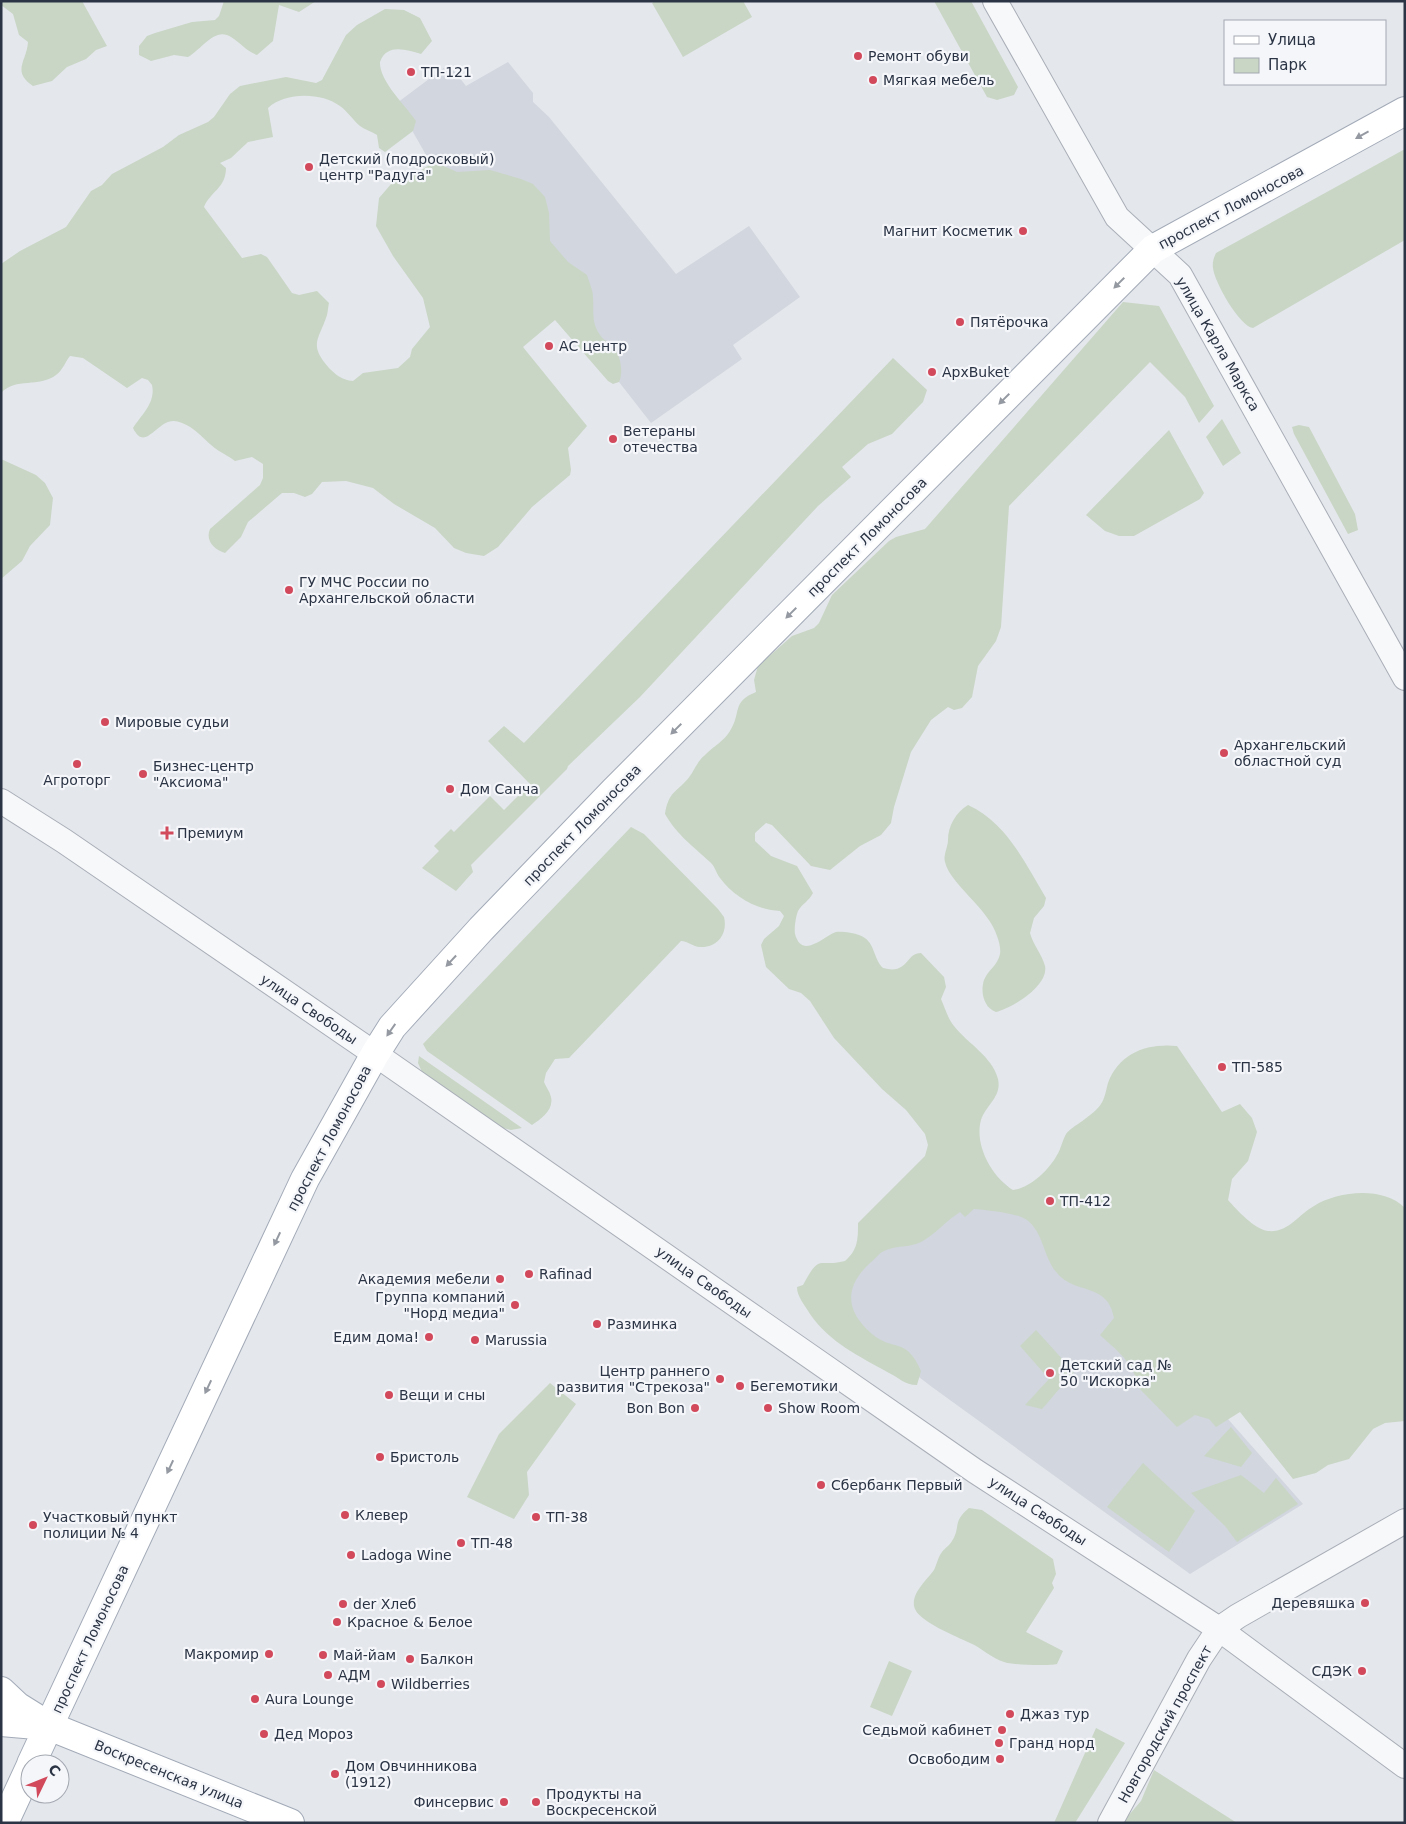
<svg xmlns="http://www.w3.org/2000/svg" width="1406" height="1824" font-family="'DejaVu Sans',sans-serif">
  <rect width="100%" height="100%" fill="#e4e7ec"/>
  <!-- built -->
  <path fill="#d2d6de" d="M508 62 533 93V102L549 117 676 274 749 226 800 297 733 345 742 359 651 423 619 382V377L473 177 434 169 413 132V127L397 103 449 64 466 86Z
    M966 1149 1025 1202 1175 1359 1303 1504 1190 1574 932 1387 820 1301Z"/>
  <!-- green -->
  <path fill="#c9d6c5" d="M1 1H82L107 46 96 50 86 59 67 67 52 81 33 86C11 71 27 61 28 42L19 35 13 14 1 5Z
    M224 1H316L299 12 279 5 273 41 257 55C245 50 242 44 231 37 215 26 200 51 188 57L174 55 151 61 139 55V46L147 36 155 33 192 22 215 20 219 16Z
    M655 1H743L752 17 683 57 652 3Z
    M934 1H971L1018 87 1014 95 997 100 987 97Z
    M385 9 404 10 420 18 432 41 421 54C406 50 387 43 380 62 379 81 406 106 416 121L413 131 385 152 379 148 377 135C371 131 365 130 360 126 353 120 348 112 340 106 321 92 285 92 268 108L273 137 248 142 231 158 220 163 226 168C226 188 210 192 204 207L242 258 261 254 267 257 292 293 299 295 317 291 329 303C328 307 328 311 327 315 319 340 308 344 329 368 336 375 342 380 353 381L363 373 398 368 410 357 412 349 430 327 423 298 393 256 376 226 379 198 392 183 415 174 431 164 437 163 457 172 490 170 521 179 533 184 545 197 549 213 550 241 568 262 587 275C589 282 593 290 593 297 594 312 591 322 600 335 603 340 608 342 612 345 620 354 624 371 619 382L613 384 608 381 555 320 523 347 587 426 568 448 571 470 570 475 532 507 498 547 484 556 466 553 454 548 435 528 394 504 373 488 346 481 322 482 312 494 305 497 294 493H282L248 522 241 537 225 553C214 550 205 540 210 529L260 485 263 478V464L252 457 235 461C230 457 224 454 219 451 204 441 193 423 174 421 157 420 145 453 133 428 141 415 156 403 152 385L148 380 142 378 127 388 83 358 70 356C65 362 63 370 56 375 39 388 16 377 1 393V264L20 251 66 227 91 191 102 185 112 174 163 147 179 135 208 122 214 117 230 94 240 86 286 77 316 83 322 80 346 35 357 25Z
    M1405 149V240L1253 328C1239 326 1214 281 1213 268 1212 263 1214 257 1216 253Z
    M1123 302 1159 306 1214 406 1199 423 1185 397 1150 362 1009 506 1001 627 996 641 978 666 972 697 962 708 954 710 948 707 931 720 911 752 894 807 891 823 881 835 860 846 830 870 811 866 772 825 766 823 755 833V841L771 856 797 866 813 893C809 901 802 904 798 911 796 916 794 928 795 934 802 960 824 936 836 932 841 931 854 933 859 935 876 941 872 957 883 968 909 975 905 953 921 953L944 977 946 987 941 999C945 1008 948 1019 954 1026 968 1044 992 1056 998 1079 1002 1097 986 1105 981 1120 974 1145 992 1177 1013 1190 1030 1188 1049 1170 1057 1155 1061 1149 1062 1141 1066 1134 1072 1126 1092 1117 1101 1104 1105 1098 1106 1090 1108 1083 1119 1053 1147 1043 1177 1046L1222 1112 1240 1104 1252 1118 1257 1132 1248 1161 1232 1179 1228 1200C1237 1210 1254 1229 1268 1231 1288 1233 1298 1215 1314 1206 1338 1191 1383 1186 1405 1208V1421L1385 1423 1373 1429 1349 1459 1328 1465 1316 1473 1293 1479 1240 1412 1216 1427 1209 1419 1195 1415 1177 1427 1137 1386C1136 1364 1115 1349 1100 1335L1114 1318C1108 1282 1075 1295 1057 1273 1043 1257 1044 1233 1027 1220 1018 1213 986 1210 974 1209L965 1217 960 1212C947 1220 932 1237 921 1242 910 1248 895 1245 884 1251 879 1253 874 1260 870 1263 844 1287 845 1311 872 1334 893 1352 906 1336 921 1371L917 1385C904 1385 900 1378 889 1373 859 1356 830 1343 810 1314 805 1305 797 1297 797 1287L803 1285C821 1252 817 1268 845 1261 858 1250 858 1239 858 1223L925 1156 928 1145 925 1134 906 1110 882 1089 834 1038 810 1001 801 993 789 989 766 967 761 945 764 939 779 926 784 916 780 911C757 910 734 897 720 878 716 873 715 866 710 862 692 845 678 836 665 814 669 788 680 792 692 773 696 766 699 760 705 755 714 746 724 741 730 731 742 712 731 702 756 692L754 680 758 666 792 636 814 628 819 623 832 595 889 541 896 537 925 529Z
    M893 358 927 390 923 402 892 434 868 444 842 467 851 477 818 506 640 697 568 766 567 769 471 865 473 872 456 891 422 868 439 851 434 846 451 829 454 832 490 796 504 810 530 784 488 741 504 726 524 743Z
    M1222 419 1241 453 1223 466 1206 437Z
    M1299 425 1309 427 1355 514 1358 530 1348 534 1294 434 1292 427Z
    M1169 430 1204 493 1200 499 1134 536H1119L1105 531 1086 515Z
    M1 459 36 475 45 483 53 498 50 525 30 546 22 561 1 579Z
    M968 805C1007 823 1025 863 1046 898L1044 906 1034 918 1030 933C1033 945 1042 954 1045 966 1049 986 1012 1008 996 1012 984 1008 980 992 984 980 988 970 998 965 1000 954 1001 949 999 941 997 936 989 909 950 884 945 862 943 855 948 847 948 840 948 826 956 812 968 805Z
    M631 827 644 834 718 909 724 917C728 933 718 948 700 947 693 947 688 941 681 941L569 1058 555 1059 546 1073 544 1082C546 1087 550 1092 551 1097 554 1110 541 1119 532 1125L427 1051 423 1044Z
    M419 1056 522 1128 511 1130 503 1128 422 1072 418 1063Z
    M1036 1330 1074 1372 1042 1409 1025 1405 1049 1379 1020 1346Z
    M550 1383 576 1404 527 1472 529 1495 514 1519 467 1497 499 1434Z
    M1231 1427 1252 1453 1241 1467 1204 1456Z
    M1143 1463 1195 1511 1169 1552 1107 1507Z
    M1241 1475 1264 1493 1276 1478 1298 1504 1237 1542 1225 1526 1191 1493Z
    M969 1508 982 1510 1053 1559 1056 1574 1052 1583 1054 1588 1026 1632 1063 1651 1057 1664C1049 1666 1011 1665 1004 1662 991 1658 982 1648 970 1643 958 1637 916 1621 914 1606 912 1592 927 1580 934 1570 937 1564 938 1557 942 1552 945 1548 950 1545 952 1541 961 1527 952 1522 969 1508Z
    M889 1661 912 1671 892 1716 870 1707Z
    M1096 1728 1125 1743 1075 1823H1054Z
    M1154 1770 1237 1823H1122L1141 1801Z"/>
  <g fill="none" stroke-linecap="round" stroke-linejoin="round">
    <defs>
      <path id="minor" d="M995 1 1117 217 1180 275 1405 678
        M1 801 64 841 375 1054 975 1471 1219 1629 1405 1766
        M1110 1823 1199 1659 1219 1629 1238 1616 1405 1521"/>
      <path id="major" d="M1 1691 17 1706 49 1726 290 1823
        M1 1722 48 1726
        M31 1764 305 1179 375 1054 392 1027 481 929 614 791 1153 249 1405 111
        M4 1823 30 1767"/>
    </defs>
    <!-- minor casing -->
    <use href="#minor" stroke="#a9aeb7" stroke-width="26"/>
    <!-- major casing -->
    <use href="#major" stroke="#a3abb8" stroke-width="30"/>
    <!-- minor -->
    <use href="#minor" stroke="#f7f8fa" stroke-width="24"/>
    <!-- major -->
    <use href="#major" stroke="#fff" stroke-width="28"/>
  </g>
  <!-- one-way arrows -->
  <defs><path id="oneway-solid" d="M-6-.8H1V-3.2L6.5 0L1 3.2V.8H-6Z" transform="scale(1.25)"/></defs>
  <g fill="#959aa2">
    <use href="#oneway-solid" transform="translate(1362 135) rotate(151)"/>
    <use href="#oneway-solid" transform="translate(1119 283) rotate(135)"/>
    <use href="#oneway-solid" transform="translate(1004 399) rotate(135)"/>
    <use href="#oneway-solid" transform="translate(791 613) rotate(135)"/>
    <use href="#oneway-solid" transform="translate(676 729) rotate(135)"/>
    <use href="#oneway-solid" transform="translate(451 961) rotate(133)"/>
    <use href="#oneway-solid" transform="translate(391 1030) rotate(125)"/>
    <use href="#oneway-solid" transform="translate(277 1239) rotate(115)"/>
    <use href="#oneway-solid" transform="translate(208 1387) rotate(115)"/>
    <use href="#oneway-solid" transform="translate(170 1467) rotate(115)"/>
  </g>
  <!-- markers -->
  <g fill="#d1495b" stroke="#f4f6f9" stroke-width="2">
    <circle cx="858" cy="56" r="5"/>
    <circle cx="411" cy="72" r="5"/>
    <circle cx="873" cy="80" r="5"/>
    <circle cx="309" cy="167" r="5"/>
    <circle cx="1023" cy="231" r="5"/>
    <circle cx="960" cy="322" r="5"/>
    <circle cx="549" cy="346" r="5"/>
    <circle cx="932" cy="372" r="5"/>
    <circle cx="613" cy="439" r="5"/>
    <circle cx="289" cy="590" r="5"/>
    <circle cx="105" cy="722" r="5"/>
    <circle cx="1224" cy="753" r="5"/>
    <circle cx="77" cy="764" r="5"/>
    <circle cx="143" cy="774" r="5"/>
    <circle cx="450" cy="789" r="5"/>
    <path d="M164.5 825.5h5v5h5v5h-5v5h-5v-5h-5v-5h5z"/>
    <circle cx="1222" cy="1067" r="5"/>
    <circle cx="1050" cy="1201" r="5"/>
    <circle cx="529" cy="1274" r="5"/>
    <circle cx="500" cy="1279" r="5"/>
    <circle cx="515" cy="1305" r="5"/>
    <circle cx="597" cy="1324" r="5"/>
    <circle cx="429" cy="1337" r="5"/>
    <circle cx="475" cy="1340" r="5"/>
    <circle cx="1050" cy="1373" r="5"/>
    <circle cx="720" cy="1379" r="5"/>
    <circle cx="740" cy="1386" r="5"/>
    <circle cx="389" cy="1395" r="5"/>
    <circle cx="695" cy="1408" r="5"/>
    <circle cx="768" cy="1408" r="5"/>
    <circle cx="380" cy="1457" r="5"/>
    <circle cx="821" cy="1485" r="5"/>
    <circle cx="345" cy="1515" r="5"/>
    <circle cx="536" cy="1517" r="5"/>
    <circle cx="33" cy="1525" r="5"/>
    <circle cx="461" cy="1543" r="5"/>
    <circle cx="351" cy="1555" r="5"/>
    <circle cx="1365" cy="1603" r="5"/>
    <circle cx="343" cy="1604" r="5"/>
    <circle cx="337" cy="1622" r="5"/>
    <circle cx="269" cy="1654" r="5"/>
    <circle cx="323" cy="1655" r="5"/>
    <circle cx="410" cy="1659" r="5"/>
    <circle cx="1362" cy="1671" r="5"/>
    <circle cx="328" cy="1675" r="5"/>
    <circle cx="381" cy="1684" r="5"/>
    <circle cx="255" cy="1699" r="5"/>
    <circle cx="1010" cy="1714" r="5"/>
    <circle cx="1002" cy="1730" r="5"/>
    <circle cx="264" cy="1734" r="5"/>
    <circle cx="999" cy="1743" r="5"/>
    <circle cx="1000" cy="1759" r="5"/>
    <circle cx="335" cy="1774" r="5"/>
    <circle cx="504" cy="1802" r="5"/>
    <circle cx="536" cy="1802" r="5"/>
  </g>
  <g text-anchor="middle" stroke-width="4.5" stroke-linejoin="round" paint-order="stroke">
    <!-- poi labels -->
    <g font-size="14" fill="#2b3445" stroke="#f4f6f9" text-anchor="start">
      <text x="868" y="61">Ремонт обуви</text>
      <text x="421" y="77">ТП-121</text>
      <text x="883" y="85">Мягкая мебель</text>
      <text x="319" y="164">Детский (подросковый)<tspan x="319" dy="16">центр "Радуга"</tspan></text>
      <text x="1013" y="236" text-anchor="end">Магнит Косметик</text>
      <text x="970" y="327">Пятёрочка</text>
      <text x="559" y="351">АС центр</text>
      <text x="942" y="377">АрхBuket</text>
      <text x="623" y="436">Ветераны<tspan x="623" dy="16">отечества</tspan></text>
      <text x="299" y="587">ГУ МЧС России по<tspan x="299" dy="16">Архангельской области</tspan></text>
      <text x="115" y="727">Мировые судьи</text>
      <text x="1234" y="750">Архангельский<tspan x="1234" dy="16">областной суд</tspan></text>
      <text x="153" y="771">Бизнес-центр<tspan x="153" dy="16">"Аксиома"</tspan></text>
      <text x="77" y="785" text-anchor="middle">Агроторг</text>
      <text x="460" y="794">Дом Санча</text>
      <text x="177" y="838">Премиум</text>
      <text x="1232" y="1072">ТП-585</text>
      <text x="1060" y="1206">ТП-412</text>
      <text x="539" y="1279">Rafinad</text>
      <text x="490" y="1284" text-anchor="end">Академия мебели</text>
      <text x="505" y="1302" text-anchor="end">Группа компаний<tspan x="505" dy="16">"Норд медиа"</tspan></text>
      <text x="607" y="1329">Разминка</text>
      <text x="419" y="1342" text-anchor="end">Едим дома!</text>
      <text x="485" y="1345">Marussia</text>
      <text x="1060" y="1370">Детский сад №<tspan x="1060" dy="16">50 "Искорка"</tspan></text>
      <text x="710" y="1376" text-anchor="end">Центр раннего<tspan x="710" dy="16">развития "Стрекоза"</tspan></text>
      <text x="750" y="1391">Бегемотики</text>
      <text x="399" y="1400">Вещи и сны</text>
      <text x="685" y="1413" text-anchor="end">Bon Bon</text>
      <text x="778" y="1413">Show Room</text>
      <text x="390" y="1462">Бристоль</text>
      <text x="831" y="1490">Сбербанк Первый</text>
      <text x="355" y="1520">Клевер</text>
      <text x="43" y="1522">Участковый пункт<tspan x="43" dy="16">полиции № 4</tspan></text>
      <text x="546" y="1522">ТП-38</text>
      <text x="471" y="1548">ТП-48</text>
      <text x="361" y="1560">Ladoga Wine</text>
      <text x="1355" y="1608" text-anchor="end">Деревяшка</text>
      <text x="353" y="1609">der Хлеб</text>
      <text x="347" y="1627">Красное &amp; Белое</text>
      <text x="259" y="1659" text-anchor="end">Макромир</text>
      <text x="333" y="1660">Май-йам</text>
      <text x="420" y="1664">Балкон</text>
      <text x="1352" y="1676" text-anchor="end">СДЭК</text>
      <text x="338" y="1680">АДМ</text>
      <text x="391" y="1689">Wildberries</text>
      <text x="265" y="1704">Aura Lounge</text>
      <text x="1020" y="1719">Джаз тур</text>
      <text x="992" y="1735" text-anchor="end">Седьмой кабинет</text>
      <text x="274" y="1739">Дед Мороз</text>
      <text x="1009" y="1748">Гранд норд</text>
      <text x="990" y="1764" text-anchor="end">Освободим</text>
      <text x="345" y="1771">Дом Овчинникова<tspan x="345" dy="16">(1912)</tspan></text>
      <text x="546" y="1799">Продукты на<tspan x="546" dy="16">Воскресенской</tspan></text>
      <text x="494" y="1807" text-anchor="end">Финсервис</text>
    </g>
    <!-- street labels -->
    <g font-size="14" fill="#2b3445" stroke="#f4f6f9">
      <text transform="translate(1231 207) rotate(-28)" y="5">проспект Ломоносова</text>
      <text transform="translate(1218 344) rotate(60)" y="5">улица Карла Маркса</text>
      <text transform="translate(867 537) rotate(-45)" y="5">проспект Ломоносова</text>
      <text transform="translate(582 825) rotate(-46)" y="5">проспект Ломоносова</text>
      <text transform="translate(309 1009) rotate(34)" y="5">улица Свободы</text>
      <text transform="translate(329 1138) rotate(-62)" y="5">проспект Ломоносова</text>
      <text transform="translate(704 1282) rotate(35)" y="5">улица Свободы</text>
      <text transform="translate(1038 1511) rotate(33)" y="5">улица Свободы</text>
      <text transform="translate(90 1639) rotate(-65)" y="5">проспект Ломоносова</text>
      <text transform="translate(1165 1724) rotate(-61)" y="5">Новгородский проспект</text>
      <text transform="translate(169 1774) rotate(22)" y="5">Воскресенская улица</text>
    </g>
  </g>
  <!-- border -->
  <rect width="1406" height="1824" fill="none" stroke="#2b3445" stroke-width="5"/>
  <!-- legend -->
  <rect x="1224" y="20" width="162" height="65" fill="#f4f6f9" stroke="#a4a8b1"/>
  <rect x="1234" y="36" width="25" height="8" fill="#ffffff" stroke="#a4a8b1"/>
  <text x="1268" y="45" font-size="15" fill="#2b3445">Улица</text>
  <rect x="1234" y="58" width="25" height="15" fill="#c9d6c5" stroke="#a4a8b1"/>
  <text x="1268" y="70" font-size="15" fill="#2b3445">Парк</text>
  <!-- north arrow -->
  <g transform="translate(45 1779) rotate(47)"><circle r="24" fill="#f4f6f9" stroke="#a4a8b1"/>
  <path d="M0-4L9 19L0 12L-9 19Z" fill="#d1495b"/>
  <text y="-8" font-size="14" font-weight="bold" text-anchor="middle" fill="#2b3445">С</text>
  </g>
</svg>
